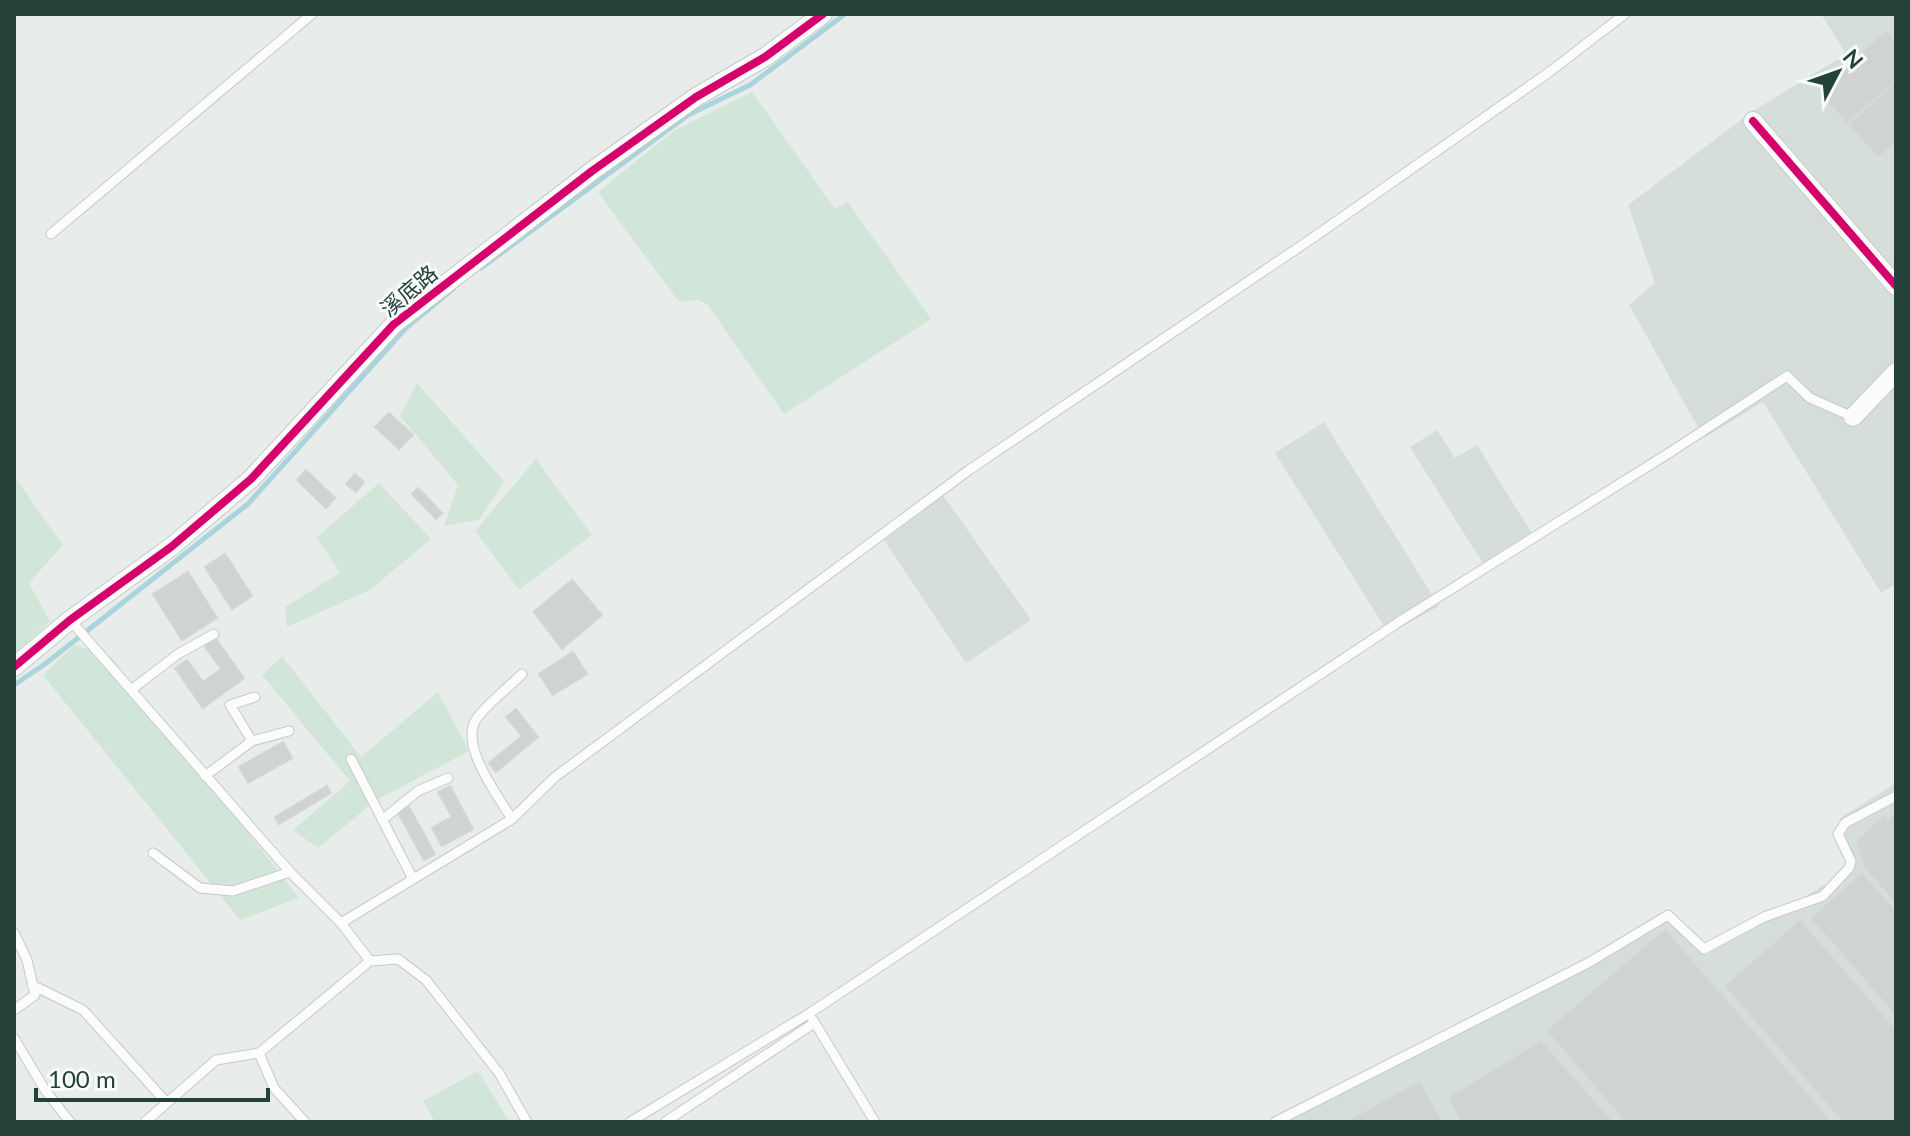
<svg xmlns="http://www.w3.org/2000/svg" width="1910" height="1136" font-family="Lato,'Noto Sans TC',sans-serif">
  <rect width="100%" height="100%" fill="#e8edeb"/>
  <!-- built -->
  <path fill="#d6dedb" d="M1821 14H1896V584L1881 593 1763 402 1704 438 1629 305 1655 283 1628 205 1753 111 1846 54Z
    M1324 422 1439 606 1389 634 1275 453Z
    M1437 430 1455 458 1477 445 1533 535 1487 570 1410 447Z
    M943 495 1031 620 966 663 884 540Z
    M1896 783V1122H1275L1672 915 1706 955 1853 868 1840 818Z"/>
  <!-- green -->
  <path fill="#d1e6d8" d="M752 92 835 209 847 201 931 319 784 414 707 304 697 300 679 302 598 192 675 130Z
    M417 383 504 481 479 520 444 526 458 485 400 416Z
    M536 459 592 535 519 590 475 531Z
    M14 476 63 545 29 583 50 622 14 654Z
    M379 483 431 539 370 590 287 627 285 607 340 573 317 537Z
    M74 645 111 657 299 898 240 920 43 675Z
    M282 656 361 757 438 692 469 751 375 801 318 848 293 830 350 781 262 675Z
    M478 1071 510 1122H435L423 1101Z"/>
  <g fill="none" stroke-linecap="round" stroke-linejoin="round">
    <!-- stream -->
    <path stroke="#a9d4db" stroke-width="5" d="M481 268 688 115 750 85 845 14
      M14 685 45 664 248 504 406 328 454 288"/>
  </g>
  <!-- building -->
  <path fill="#cfd4d2" stroke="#d1d6d4" stroke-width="2" d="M1886 32 1896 44V79L1847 122 1819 90Z
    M1896 83V140L1878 156 1850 124Z
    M389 413 413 435 399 449 375 427Z
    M306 470 335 498 326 508 297 480Z
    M355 474 364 482 356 492 346 484Z
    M418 488 442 513 436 519 412 494Z
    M225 554 252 596 232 609 205 567Z
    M188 572 217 618 182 640 153 594Z
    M572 580 602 615 562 649 534 612Z
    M216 639 244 678 203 708 175 668 187 660 203 682 221 669 205 647Z
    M573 652 587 674 553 695 539 674Z
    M516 709 538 737 496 772 489 763 522 736 506 717Z
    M283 742 292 758 248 783 239 767Z
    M327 786 331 793 279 824 275 817Z
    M450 786 473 829 442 846 432 828 452 817 438 792Z
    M409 807 435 854 424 860 398 813Z
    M1896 814V902L1865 867 1857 841 1884 816 1888 821Z
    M1862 874 1896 912V1014L1812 918Z
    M1800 921 1896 1031V1122H1844L1726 986Z
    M1665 930 1831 1122H1627L1548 1031Z
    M1541 1042 1612 1122H1462L1449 1098Z
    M1419 1082 1442 1122H1348Z"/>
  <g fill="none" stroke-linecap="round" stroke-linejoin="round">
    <defs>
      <path id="lane" d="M51 234 312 14
        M70 620 290 872 341 923 370 961 398 959 426 980 499 1073 527 1122
        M131 690 178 654 214 634
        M252 741 230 705 255 697
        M351 759 413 879
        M205 776 252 741 289 731
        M512 819C498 796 458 744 477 718 489 702 508 688 522 674
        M382 820 418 791 448 778
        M153 853 200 888 233 891 290 872
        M341 923 512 819 555 777 969 470 1314 237 1548 73 1625 14
        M14 933 27 960 35 995 14 1010
        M32 985 83 1010 167 1103
        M813 1020 875 1122
        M14 1038 45 1090 70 1122
        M259 1053 274 1088 305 1122
        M145 1122 216 1060 259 1053 370 961
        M630 1122 810 1013 1405 618 1669 453 1787 376 1810 398 1853 417
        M665 1122 814 1023
        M1275 1122 1588 963 1668 915 1704 949 1764 917 1823 896 1849 868 1851 861 1838 834 1845 823 1896 796"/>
      <path id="street" d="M1753 121 1896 286
        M1853 417 1896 372
        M14 667 70 620 171 547 251 479 394 324 592 171 696 97 765 57 823 14"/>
    </defs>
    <!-- lane casing -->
    <use href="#lane" stroke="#c5cac8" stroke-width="11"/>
    <!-- street casing -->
    <use href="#street" stroke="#c5cac8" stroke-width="20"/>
    <!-- lane -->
    <use href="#lane" stroke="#fcfcfc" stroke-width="9"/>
    <!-- street -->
    <use href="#street" stroke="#fcfcfc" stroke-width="18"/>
    <defs>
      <path id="cycleway" d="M1753 121 1896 286
        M14 667 70 620 171 547 251 479 394 324 592 171 696 97 765 57 823 14"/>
    </defs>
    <!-- cycleway casing -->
    <use href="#cycleway" stroke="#f7fbf9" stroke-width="13"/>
    <!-- cycleway -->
    <use href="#cycleway" stroke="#d6006c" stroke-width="8"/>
  </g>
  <g text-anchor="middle" stroke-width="6" stroke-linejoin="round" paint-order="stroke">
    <!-- street labels -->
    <g font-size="22" fill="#24423a" stroke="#f7fbf9">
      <text transform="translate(409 291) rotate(-40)" y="8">溪底路</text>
    </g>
  </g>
  <!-- border -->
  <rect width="1910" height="1136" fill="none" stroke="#24423a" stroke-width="32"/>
  <!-- north arrow -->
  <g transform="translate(1838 72) rotate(49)" stroke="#f7fbf9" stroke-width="6" paint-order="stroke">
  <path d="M0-6L14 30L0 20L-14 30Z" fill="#24423a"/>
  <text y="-12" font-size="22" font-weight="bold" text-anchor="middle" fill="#24423a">N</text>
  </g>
  <!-- scale -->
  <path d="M36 1088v12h232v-12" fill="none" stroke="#24423a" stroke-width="4"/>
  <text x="48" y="1088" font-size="24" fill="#24423a" stroke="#f7fbf9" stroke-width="6" paint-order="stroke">100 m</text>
</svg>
